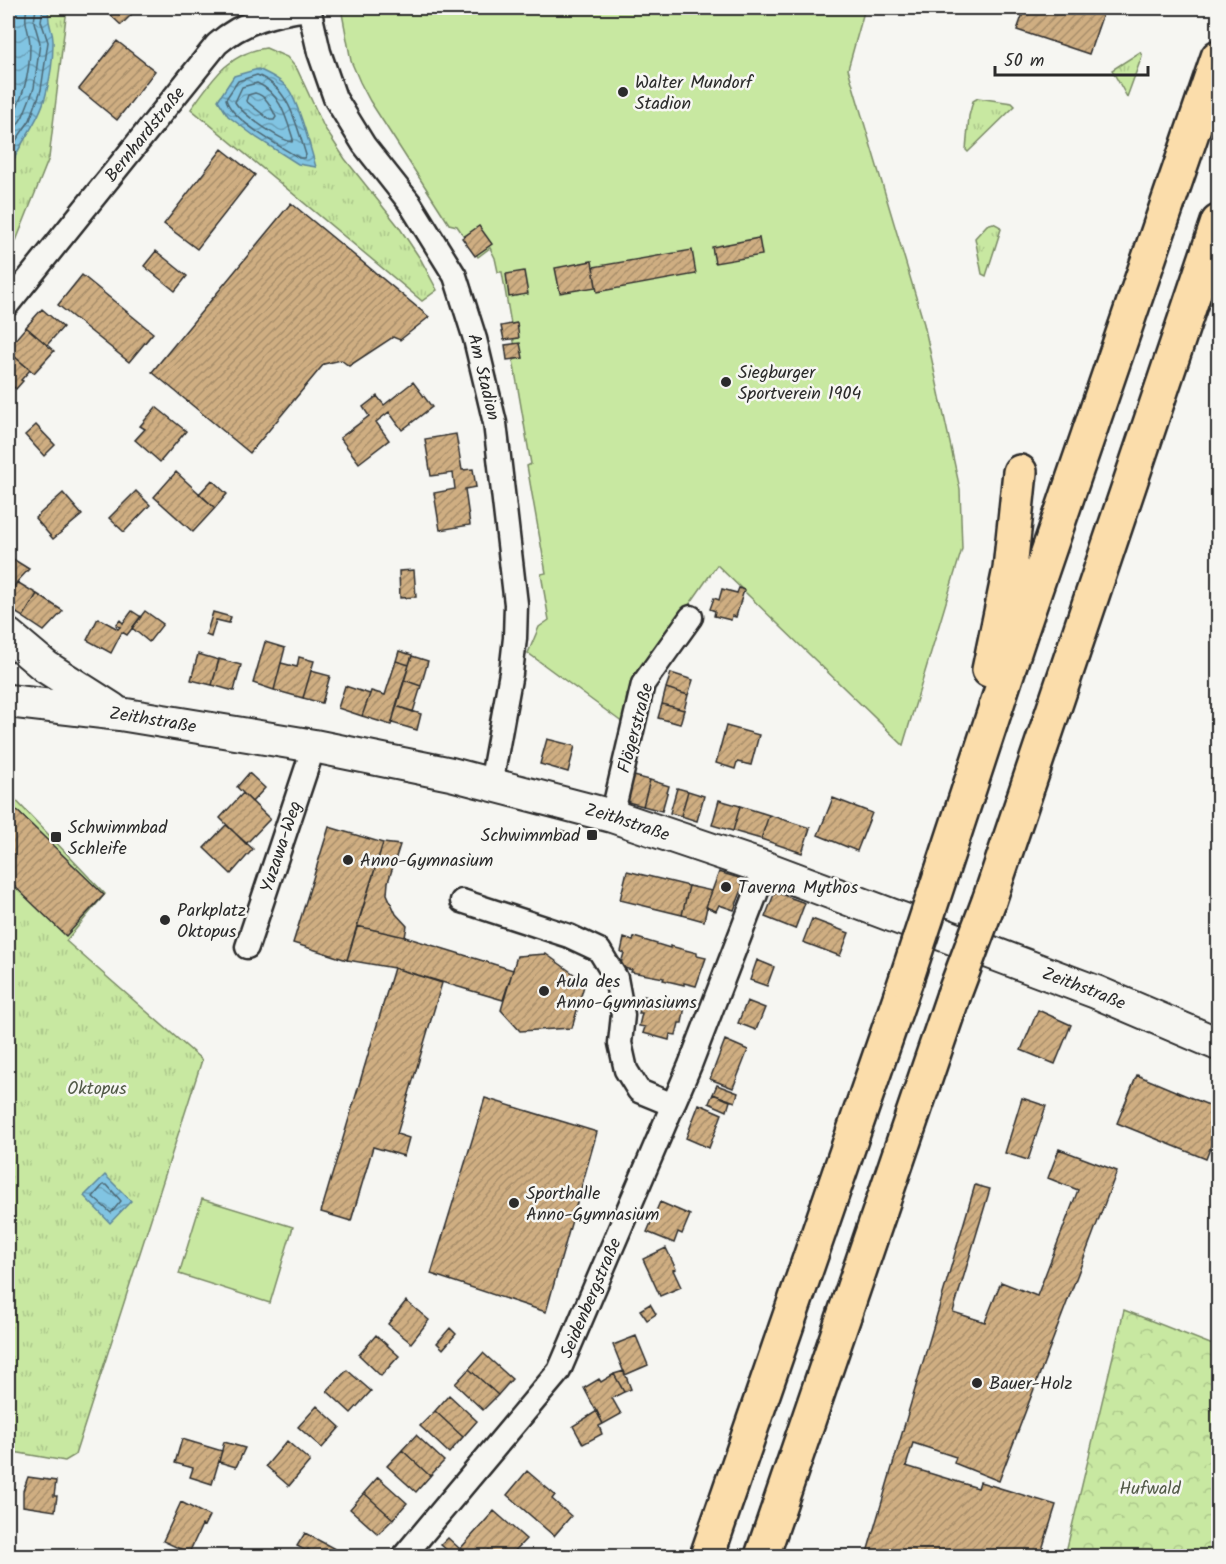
<svg xmlns="http://www.w3.org/2000/svg" width="1226" height="1564" font-family="Kalam,sans-serif">
  <defs>
    <pattern id="grass-tufts" width="24" height="20" patternUnits="userSpaceOnUse" patternTransform="scale(1.5)"><rect width="24" height="20" fill="#c8e8a1"/><path d="M3 7l-1-3M5 7V3M7 7l1-3M15 17l-1-3M17 17v-4M19 17l1-3" fill="none" stroke="#acc78b"/></pattern>
    <pattern id="forest-crowns" width="20" height="18" patternUnits="userSpaceOnUse" patternTransform="scale(1.5)"><rect width="20" height="18" fill="#c8e8a1"/><path d="M2 6a3 3 0 1 1 6 0M12 15a3 3 0 1 1 6 0" fill="none" stroke="#acc78b"/></pattern>
    <pattern id="water-waves" width="16" height="10" patternUnits="userSpaceOnUse" patternTransform="scale(1.5)"><rect width="16" height="10" fill="#81c4e2"/><path d="M0 5q4-4 8 0t8 0" fill="none" stroke="#6a9fb7"/></pattern>
    <pattern id="building-hatch" width="6" height="6" patternUnits="userSpaceOnUse" patternTransform="scale(1.5)"><rect width="6" height="6" fill="#cfae82"/><path d="M-1 1l2-2M0 6l6-6M5 7l2-2" fill="none" stroke="#a88e6b"/></pattern>
  </defs>
  <rect width="100%" height="100%" fill="#f6f6f2"/>
  <filter id="ink" filterUnits="userSpaceOnUse"><feTurbulence type="fractalNoise" baseFrequency=".0167" numOctaves="2"/><feDisplacementMap in="SourceGraphic" scale="12" xChannelSelector="R" yChannelSelector="G"/><feConvolveMatrix kernelMatrix="1 2 1 2 8 2 1 2 1" color-interpolation-filters="sRGB"/></filter>
  <g filter="url(#ink)">
    <!-- grass -->
    <path fill="url(#grass-tufts)" stroke="#7a8a66" stroke-width="1.5" d="M8 8H67L49 158 8 261Z
      M266 48 287 57 297 69 324 127 345 159 399 227 421 260 437 290 422 301 191 109C212 80 229 52 266 48Z
      M1140 52 1142 56 1127 97 1112 70Z
      M978 98 1012 103 1015 106 968 152 966 150 969 116 973 101Z
      M993 223 999 226 1001 229 986 276 982 274 975 238 987 225Z
      M8 792 105 894 66 941 202 1060 75 1455 65 1461 8 1451Z"/>
    <!-- forest -->
    <path fill="url(#forest-crowns)" stroke="#7a8a66" stroke-width="1.5" d="M1124 1310 1218 1347V1556H1065Z"/>
    <!-- garden -->
    <path fill="#c8e8a1" stroke="#7a8a66" stroke-width="1.5" d="M341 8H865L848 69 924 324 960 489 962 549 903 745 717 565 627 694 623 723 528 653 539 627 549 620 541 574 546 573 527 466 531 464 513 360 517 359 502 272H498L495 258 490 248 478 257 457 226 449 224 370 101 360 82 351 61Z
      M202 1199 293 1227 270 1303 179 1274Z"/>
    <!-- water -->
    <path fill="url(#water-waves)" stroke="#5f8799" stroke-width="1.5" d="M8 8H49C46 26 54 29 53 43 53 59 50 79 46 94 39 124 14 148 8 177Z
      M258 69C269 74 282 80 289 90 300 106 310 147 316 167L298 164 257 138 228 116 218 100 234 76Z
      M105 1175 131 1201 110 1223 84 1196Z"/>
    <g fill="none" stroke-linecap="round" stroke-linejoin="round">
      <!-- shore -->
      <path stroke="#4d6874" stroke-width="1.5" d="M257 75C290 88 296 124 306 155L304 158H299C280 146 231 120 226 99L238 81Z
        M257 83C280 93 286 117 293 139L292 142C278 139 242 114 235 102L242 87Z
        M255 93C267 96 271 107 276 117L274 120H270L246 101 248 95Z
        M8 123C23 100 30 73 30 45 30 30 23 26 27 8
        M8 140 23 116 34 88 40 43 34 22 36 8
        M8 159 15 142 30 120 41 90 48 42 41 21 43 8
        M103 1185H107L121 1201 111 1213 93 1197Z"/>
    </g>
    <!-- building -->
    <path fill="url(#building-hatch)" stroke="#2b2b2b" stroke-width="1.5" d="M103 8H138L121 25Z
      M1025 8H1105L1089 54 1017 30Z
      M117 41 155 71 117 120 79 89Z
      M222 149 255 175 197 249 164 224Z
      M291 203 429 317 400 340 393 337 349 366 341 360 324 364 250 453 152 372Z
      M479 226 492 244 475 256 462 238Z
      M759 238 762 255 715 263 712 247Z
      M692 250 696 274 597 292 593 267Z
      M156 251 187 276 175 291 144 266Z
      M592 261 596 287 560 293 555 268Z
      M524 271 528 294 509 297 506 274Z
      M82 275 153 333 129 362 58 305Z
      M42 309 63 327 47 345 26 327Z
      M517 323 519 338 504 340 501 326Z
      M26 327 54 351 34 373 8 351V348Z
      M520 343 523 358 507 360 505 345Z
      M8 351 30 370 21 380 23 381 16 389 8 382Z
      M413 382 432 407 402 430 389 412 376 422 389 440 359 463 340 438 369 416 363 407 377 396 384 405Z
      M156 407 186 431 160 462 135 440 145 429 140 426Z
      M36 425 55 445 44 456 25 435Z
      M456 434 462 470 473 469 476 487 465 489 470 525 440 530 434 493 455 489 453 473 431 476 425 439Z
      M176 472 215 508 193 532 154 497Z
      M212 480 227 494 215 508 199 494Z
      M136 491 150 505 124 532 109 518Z
      M63 493 82 515 53 539 35 518Z
      M8 556 29 569 17 582 8 596Z
      M414 570 416 597 400 598 399 571Z
      M17 582 37 594 23 617 8 608V597Z
      M739 588 744 590 736 617 732 616 731 620 714 616 715 611 710 609 714 598 719 600 722 589 737 593Z
      M37 594 63 611 44 631 23 617Z
      M132 611 141 617 127 635 122 632 111 653 87 640 98 618 118 629 120 627 116 625 120 620 123 623Z
      M145 611 163 624 149 642 132 628Z
      M213 612 231 617 229 623 216 620 211 637 206 635Z
      M265 642 285 648 274 690 253 683Z
      M399 651 412 655 409 665 396 661Z
      M198 654 219 660 212 685 191 680Z
      M412 656 428 661 421 686 404 680Z
      M299 657 314 661 303 698 274 690 281 663 297 667Z
      M219 659 241 665 234 691 212 685Z
      M396 661 409 665 391 725 362 716 371 691 385 695Z
      M311 671 330 676 322 703 303 698Z
      M671 673 693 680 688 695 666 688Z
      M404 680 421 686 413 712 396 706Z
      M345 686 370 694 362 716 338 708Z
      M666 688 688 695 684 710 662 704Z
      M662 704 684 710 680 724 658 718Z
      M396 706 421 714 417 730 392 723Z
      M726 726 759 735 751 765 737 762 735 769 716 763Z
      M547 739 575 746 568 772 540 764Z
      M249 773 265 788 252 802 237 787Z
      M630 775 650 780 643 806 624 801Z
      M650 780 669 786 662 811 643 806Z
      M677 788 688 791 681 816 670 813Z
      M688 791 704 796 697 821 681 816Z
      M243 793 270 819 246 844 220 818Z
      M833 798 872 813 857 851 818 835Z
      M719 800 740 806 733 831 712 825Z
      M8 802 104 895 66 936 8 880Z
      M740 806 769 815 761 839 733 831Z
      M769 815 810 828 802 853 761 839Z
      M226 825 253 849 231 874 204 848Z
      M329 827 383 843 347 960 293 943Z
      M558 829 576 835 574 840 557 835Z
      M383 843 400 845 388 882 387 894 396 914 407 926 405 937 357 926Z
      M627 871 689 886 682 915 620 900Z
      M719 872 739 878 743 887 734 910 719 905 716 911 706 907Z
      M689 886 712 891 706 907H707L704 921 682 915Z
      M775 892 805 903 795 929 765 917Z
      M812 919 849 933 840 956 803 942Z
      M357 926 405 937 513 970 503 1000 394 968 347 960Z
      M634 937 670 948V946L697 953V956L706 958 696 986 684 983V985L663 980 664 978 631 972 632 970 620 967 624 953 621 952 624 938 633 941Z
      M546 954 585 982 572 1028 520 1031 501 1010 517 956Z
      M757 960 774 967 767 986 750 980Z
      M394 968 442 983 397 1134 409 1138 404 1156 373 1147 351 1221 321 1212Z
      M644 996 685 1006 682 1023H679L676 1035 670 1034 669 1040 643 1033 645 1027 639 1026 642 1013H639Z
      M747 1001 765 1008 756 1030 738 1023Z
      M1038 1010 1071 1025 1055 1064 1021 1050Z
      M725 1040 748 1050 733 1088 710 1079Z
      M1137 1075 1218 1109V1128L1206 1159 1117 1123Z
      M717 1085 738 1093 735 1102 713 1094Z
      M713 1094 730 1101 727 1111 709 1103Z
      M485 1098 597 1132 546 1312 431 1274Z
      M1022 1098 1046 1106 1028 1160 1005 1153Z
      M699 1104 722 1114 709 1148 686 1138Z
      M1059 1149 1117 1171 999 1481 954 1463 956 1457 913 1443 906 1466 978 1488 980 1482 1056 1505 1040 1556H866L975 1185 990 1189 953 1312 985 1322 1001 1282 1037 1296 1078 1190 1048 1178Z
      M660 1202 690 1215 682 1234 678 1232 674 1243 647 1232Z
      M666 1248 676 1269 673 1270 681 1287 660 1296 643 1259Z
      M406 1301 429 1320 411 1343 388 1324Z
      M650 1304 656 1314 647 1320 640 1310Z
      M450 1328 456 1334 443 1349 437 1343Z
      M376 1335 399 1356 381 1376 359 1355Z
      M636 1336 648 1365 625 1375 613 1345Z
      M483 1353 512 1379 498 1395 469 1369Z
      M469 1369 498 1395 483 1410 455 1384Z
      M347 1370 371 1391 351 1413 327 1391Z
      M624 1371 631 1389 624 1392 614 1374Z
      M614 1374 624 1392 612 1398 621 1414 603 1424 584 1388 599 1379 601 1382Z
      M449 1395 477 1421 463 1437 435 1411Z
      M317 1406 340 1427 322 1448 298 1427Z
      M435 1411 463 1437 449 1453 420 1426Z
      M597 1411 603 1424 599 1426 602 1434 583 1444 573 1426Z
      M416 1435 444 1461 430 1476 402 1450Z
      M182 1439 222 1451 212 1484 190 1477 193 1468 175 1463Z
      M287 1441 310 1461 289 1486 266 1466Z
      M224 1442 245 1448 236 1467 219 1462Z
      M402 1450 430 1476 416 1492 387 1466Z
      M527 1471 555 1495 552 1499 571 1516 554 1536 507 1495Z
      M28 1477 56 1481 54 1496H57L55 1511 23 1506V1491Z
      M378 1477 407 1503 393 1519 364 1493Z
      M364 1493 393 1519 378 1534 350 1509Z
      M181 1502 209 1516 204 1526 202 1525 189 1553 163 1541Z
      M494 1511 526 1539 510 1556H495L488 1550 483 1556H468L460 1549Z
      M305 1533 335 1549 330 1556H317L308 1549 306 1551 297 1546Z
      M448 1538 460 1549 454 1556 441 1545Z"/>
    <g fill="none" stroke-linecap="round" stroke-linejoin="round">
      <defs>
        <g id="street">
          <path id="s1" d="M309 8 319 52 335 98 364 145 409 202 455 276 475 339 495 423 516 604 515 638 511 673 491 784"/>
          <path id="s2" d="M8 304 217 44C243 21 275 13 309 9"/>
          <path d="M612 816 643 684 691 617"/>
          <path d="M462 901 569 936 599 950 616 978 623 1015 620 1043 626 1070 639 1091 673 1105"/>
          <path id="s3" d="M247 947 314 746"/>
          <path id="s4" d="M404 1556 559 1371 690 1065 766 868"/>
        </g>
        <g id="secondary">
          <path d="M8 635 46 667 112 709"/>
          <path id="s5" d="M8 701 120 714 314 746 451 774 612 816 766 868 1096 992 1218 1044"/>
        </g>
        <path id="highway" d="M989 670 1010 569 1020 472
          M940 877 1020 634 1218 57
          M989 901 1218 222
          M707 1556 906 980
          M762 1556 953 997"/>
      </defs>
      <!-- street casing -->
      <use href="#street" stroke="#2b2b2b" stroke-width="27"/>
      <!-- secondary casing -->
      <use href="#secondary" stroke="#2b2b2b" stroke-width="36"/>
      <!-- highway casing -->
      <use href="#highway" stroke="#2b2b2b" stroke-width="38"/>
      <!-- street -->
      <use href="#street" stroke="#f6f6f2" stroke-width="22"/>
      <!-- secondary -->
      <use href="#secondary" stroke="#f6f6f2" stroke-width="32"/>
      <!-- highway -->
      <use href="#highway" stroke="#fbddab" stroke-width="33"/>
      <defs>
        <path id="highway-bridge" d="M906 980 940 877
          M953 997 989 901"/>
      </defs>
      <!-- highway-bridge casing -->
      <use href="#highway-bridge" stroke="#2b2b2b" stroke-width="38" stroke-linecap="butt"/>
      <!-- highway-bridge -->
      <use href="#highway-bridge" stroke="#fbddab" stroke-width="33"/>
    </g>
  </g>
  <!-- markers -->
  <g fill="#2b2b2b" stroke="#f6f6f2" stroke-width="2">
    <circle cx="623" cy="92" r="6"/>
    <circle cx="726" cy="382" r="6"/>
    <rect x="586" y="829" width="12" height="12" rx="3"/>
    <rect x="50" y="831" width="12" height="12" rx="3"/>
    <circle cx="348" cy="860" r="6"/>
    <circle cx="726" cy="887" r="6"/>
    <circle cx="165" cy="920" r="6"/>
    <circle cx="544" cy="991" r="6"/>
    <circle cx="514" cy="1203" r="6"/>
    <circle cx="977" cy="1383" r="6"/>
  </g>
  <g text-anchor="middle" stroke-width="5" stroke-linejoin="round" paint-order="stroke">
    <!-- poi labels -->
    <g font-size="18" fill="#2b2b2b" stroke="#f6f6f2" text-anchor="start">
      <text x="635" y="88">Walter Mundorf<tspan x="635" dy="21">Stadion</tspan></text>
      <text x="738" y="378">Siegburger<tspan x="738" dy="21">Sportverein 1904</tspan></text>
      <text x="68" y="833">Schwimmbad<tspan x="68" dy="21">Schleife</tspan></text>
      <text x="580" y="841" text-anchor="end">Schwimmbad</text>
      <text x="360" y="866">Anno-Gymnasium</text>
      <text x="738" y="893">Taverna Mythos</text>
      <text x="177" y="916">Parkplatz<tspan x="177" dy="21">Oktopus</tspan></text>
      <text x="556" y="987">Aula des<tspan x="556" dy="21">Anno-Gymnasiums</tspan></text>
      <text x="526" y="1199">Sporthalle<tspan x="526" dy="21">Anno-Gymnasium</tspan></text>
      <text x="989" y="1389">Bauer-Holz</text>
    </g>
    <!-- street labels -->
    <g font-size="18" fill="#2b2b2b" stroke="#f6f6f2">
      <text dy="6" stroke="none"><textPath href="#s2" startOffset="218">Bernhardstraße</textPath></text>
      <text dy="6" stroke="none"><textPath href="#s1" startOffset="414">Am Stadion</textPath></text>
      <text dy="6" stroke="none"><textPath href="#s5" startOffset="146">Zeithstraße</textPath></text>
      <text transform="translate(635 728) rotate(-75)" y="6">Flögerstraße</text>
      <text dy="6" stroke="none"><textPath href="#s5" startOffset="632">Zeithstraße</textPath></text>
      <text dy="6" stroke="none"><textPath href="#s3" startOffset="106">Yuzawa-Weg</textPath></text>
      <text dy="6" stroke="none"><textPath href="#s5" startOffset="1118">Zeithstraße</textPath></text>
      <text dy="6" stroke="none"><textPath href="#s4" startOffset="321">Seidenbergstraße</textPath></text>
    </g>
    <!-- park labels -->
    <g font-size="18" fill="#525a48" stroke="#f6f6f2">
      <text x="97" y="1094">Oktopus</text>
      <text x="1150" y="1494">Hufwald</text>
    </g>
  </g>
  <!-- margin -->
  <rect width="1226" height="1564" fill="none" stroke="#f6f6f2" stroke-width="30"/>
  <rect x="15" y="15" width="1196" height="1534" fill="none" stroke="#2b2b2b" stroke-width="2" filter="url(#ink)"/>
  <!-- scale -->
  <path d="M995 66v9h153v-9" fill="none" stroke="#2b2b2b" stroke-width="3"/>
  <text x="1004" y="66" font-size="18" fill="#2b2b2b" stroke="#f6f6f2" stroke-width="4.5" paint-order="stroke">50 m</text>
</svg>
